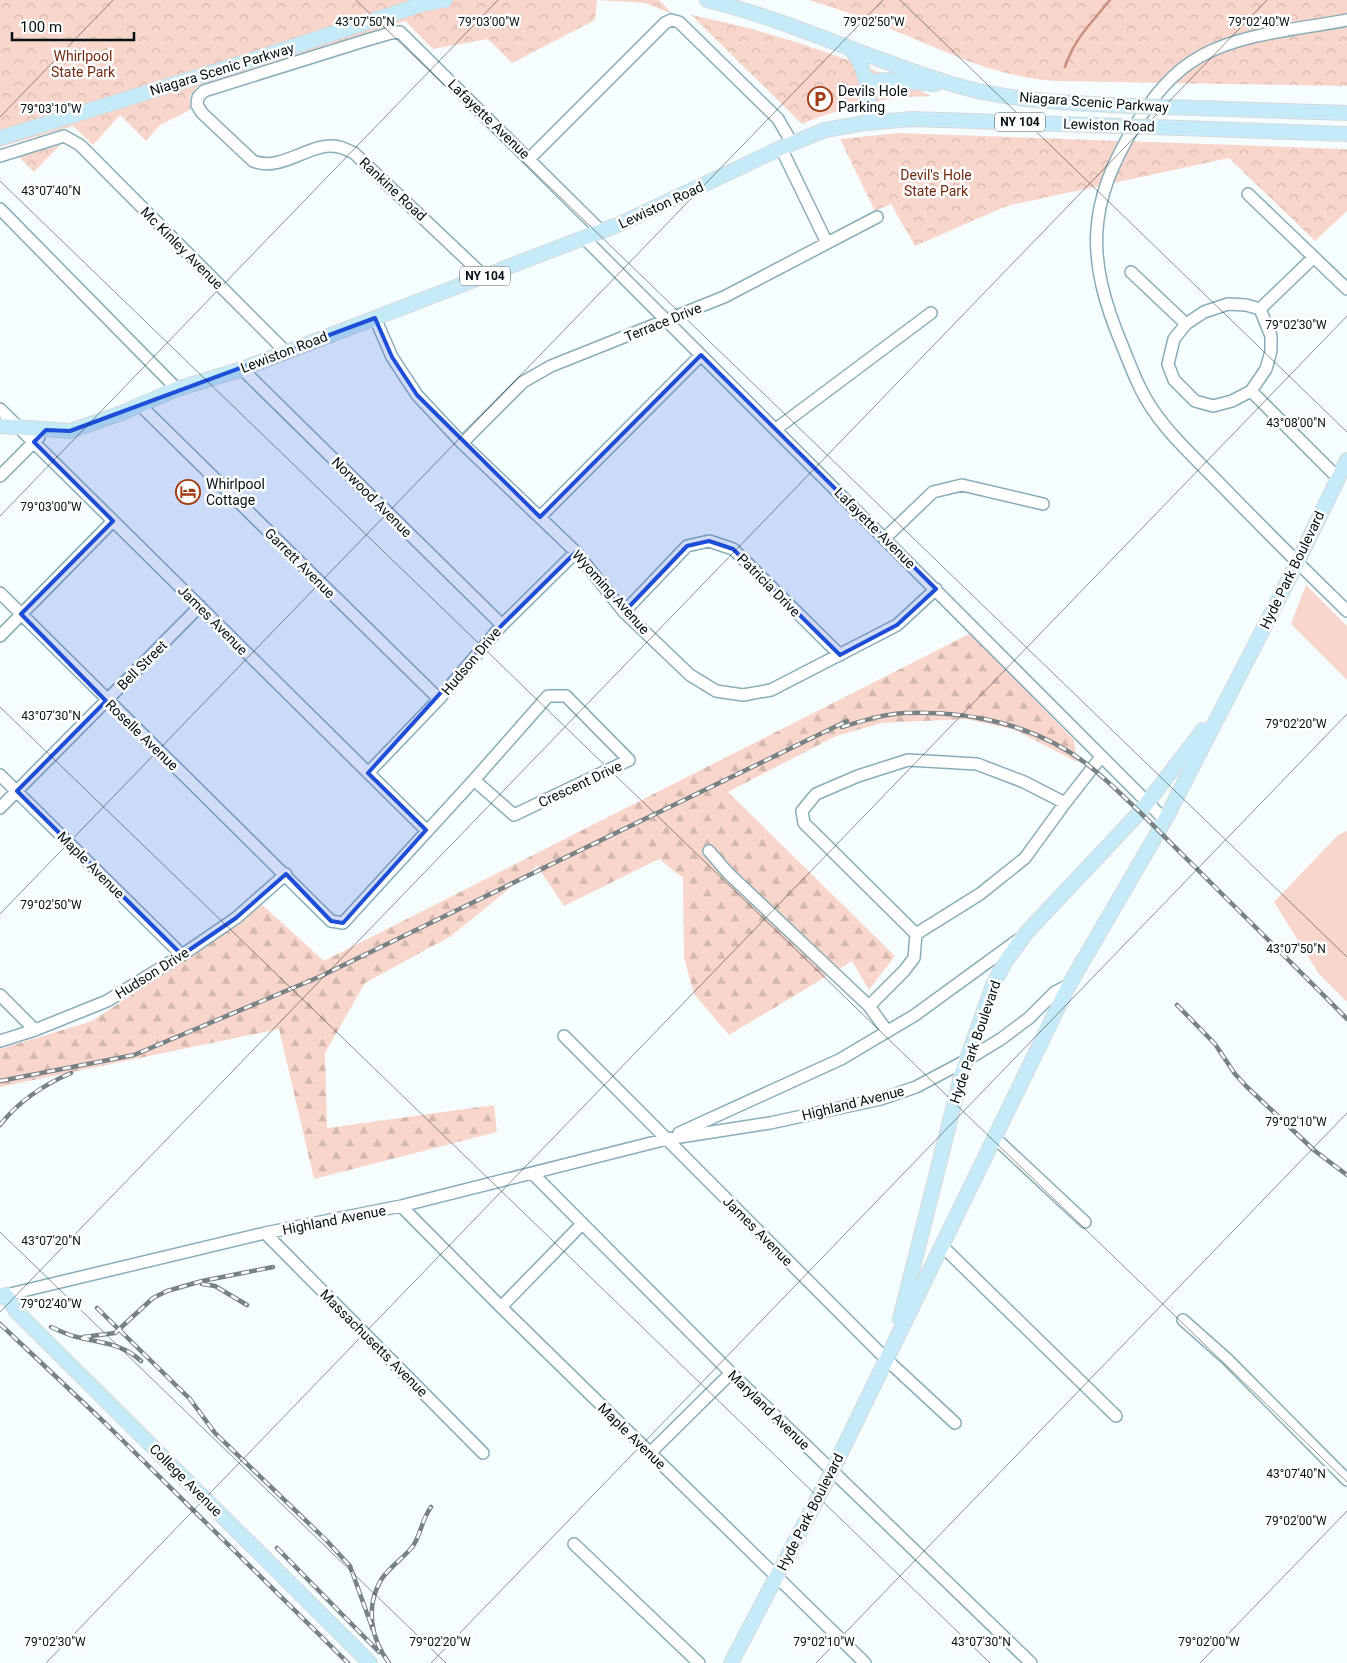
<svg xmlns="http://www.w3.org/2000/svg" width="1347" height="1663" font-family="Roboto,sans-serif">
  <defs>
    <pattern id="forest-firs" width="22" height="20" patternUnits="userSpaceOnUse" patternTransform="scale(1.25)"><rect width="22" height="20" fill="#f9d6cb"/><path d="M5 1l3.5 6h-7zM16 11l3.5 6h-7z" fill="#d4b7ad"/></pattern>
    <pattern id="park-crowns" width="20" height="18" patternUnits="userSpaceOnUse" patternTransform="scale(1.25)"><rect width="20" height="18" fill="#f9d6cb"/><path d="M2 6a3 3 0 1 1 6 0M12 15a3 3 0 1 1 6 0" fill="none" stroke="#d4b7ad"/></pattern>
  </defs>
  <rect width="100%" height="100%" fill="#f5fdff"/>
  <!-- green -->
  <path fill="#f9d6cb" d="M1306 585 1347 626V680L1291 624Z
    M1347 831V1002L1319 974 1274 902 1338 835Z"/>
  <!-- forest -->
  <path fill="url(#forest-firs)" d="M971 633 1074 740 1077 762 1015 730 966 719 882 723 836 736 728 792 895 956 869 990 852 961 729 1035 694 994 684 957 683 878 659 859 564 906 537 866 451 936 365 983 325 1053 327 1128 494 1105 497 1132 314 1179 279 1029 0 1087V1049L92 1021 211 942 260 903 324 961Z"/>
  <!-- park -->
  <path fill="url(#park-crowns)" d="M0 0H659L673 14 645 3 597 0 595 20 512 63 488 39 433 49 405 21 198 86 190 95V110L160 125 146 141 120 115 93 145 73 126 0 147Z
    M809 0H1347V86L1058 81C996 78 951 53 895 31 867 19 838 9 809 0Z
    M691 15C775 32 854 58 931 96 885 97 844 106 802 124Z
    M899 133 1347 149V211L1315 241 1229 158 1007 206 915 246 891 204 875 211 840 139Z
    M60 145 34 172 19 157Z"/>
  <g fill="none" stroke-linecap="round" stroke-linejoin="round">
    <!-- stream -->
    <path stroke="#cb907d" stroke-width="2.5" d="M1065 67C1074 39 1092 22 1110 0"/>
    <defs>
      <path id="minor" d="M1347 20C1301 29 1242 33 1201 56 1172 72 1153 97 1136 124 1086 205 1086 259 1122 345 1131 367 1139 390 1153 410 1172 438 1199 462 1223 487 1264 529 1305 570 1347 611
        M781 148 827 243
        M0 156 64 136 80 145 285 351
        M529 159 665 23 671 20 679 22 778 119 792 143
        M1248 194 1347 289
        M0 209 177 389
        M584 238 1165 820
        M1131 272 1186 324
        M484 276 354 153C349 151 344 148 339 147 311 140 283 173 253 161L202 113 197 105 198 97 204 91 367 40 391 33 400 32 601 231
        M1228 304 1246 305 1260 309 1271 336V351L1266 369 1251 391 1232 401 1213 406 1195 401 1174 380 1168 364 1174 339 1186 324 1204 312Z
        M1260 309 1314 257
        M375 318 392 357 417 395 462 443 576 552 624 612 690 675 716 691 743 695 771 690 897 625 936 589
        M242 369 502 625
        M1251 391 1337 477
        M140 405 439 699
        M0 409 426 830
        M776 429 931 313
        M462 443 523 382 551 366 724 297 877 217
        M0 476 39 437
        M540 517 701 355
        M885 538 933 492 962 485 1043 504
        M0 593 331 921 343 923 474 780
        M624 612 687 546 709 541 733 549 840 655
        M0 636 113 521
        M548 696H566L629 760 514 815 474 780Z
        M368 773 439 699 502 625 576 552
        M0 775 182 955
        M0 808 200 606
        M709 851 728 873 869 1006
        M916 934 804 823 802 811 816 794 858 776 908 760 977 764 1024 782 1065 803 1101 757
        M0 995 35 1030
        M887 1031 869 1006 904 971 914 958 916 934 980 894 1025 858 1065 803
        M564 1036 887 1360 955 1423
        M0 1041 35 1030 107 1001 182 955 236 918 286 874
        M679 1133 841 1059 915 1015 1018 940
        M994 1137 1085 1222
        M533 1174 731 1373 1031 1663
        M401 1206 501 1307 865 1663
        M265 1233 483 1453
        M942 1246 1116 1416
        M6 1295 265 1233 401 1206 667 1139 770 1123 881 1099 916 1087 965 1061 1001 1039 1029 1018 1055 992 1069 985
        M501 1307 582 1224
        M1183 1320 1227 1359 1347 1480
        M650 1453 731 1373
        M574 1544 699 1663"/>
      <path id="major" d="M707 0C794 21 876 63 962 87 1018 102 1075 103 1132 106
        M849 48C868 66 868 97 871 122
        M866 82 888 80 935 84
        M1165 107 1347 113
        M1152 127 1347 134
        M0 138 258 58 423 4 445 0
        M0 426 70 431 119 414 177 389 242 369 620 224 781 148 825 130 865 123 912 119 1120 126
        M0 1297 6 1295 15 1310 370 1663
        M900 1319 962 1073 993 985 1005 962 1027 932 1140 812 1203 730
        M731 1663 832 1471 1069 985 1165 820 1297 563 1347 460"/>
    </defs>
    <!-- minor casing -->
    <use href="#minor" stroke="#89adb8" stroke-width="14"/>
    <!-- major casing -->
    <use href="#major" stroke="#d7d9da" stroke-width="16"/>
    <!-- minor -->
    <use href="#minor" stroke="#fff" stroke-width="11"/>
    <!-- major -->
    <use href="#major" stroke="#c4ebf7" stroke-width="14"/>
    <defs>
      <path id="rail" d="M842 727C862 721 884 714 905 713 971 710 1041 726 1093 769 1129 799 1161 834 1194 866 1245 917 1297 968 1347 1019
        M1177 1005 1215 1044 1235 1074 1247 1087 1315 1151 1347 1175
        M0 1081 134 1055 319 977 847 721
        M0 1125C19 1101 43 1085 71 1073
        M202 1284 215 1286 247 1305
        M97 1308 190 1399 215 1433 326 1540 350 1566 373 1630
        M0 1324 105 1423 348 1663
        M51 1327C58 1330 66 1334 73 1336 98 1343 121 1342 141 1361
        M83 1337 115 1333 153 1298 167 1291 202 1281 273 1267
        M277 1548 379 1652
        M389 1663C371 1639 365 1607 381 1580 389 1567 404 1558 413 1546 421 1534 422 1519 431 1507"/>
    </defs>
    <!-- rail casing -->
    <use href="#rail" stroke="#788285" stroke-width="4.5"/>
    <!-- rail -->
    <use href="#rail" stroke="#fff" stroke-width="2.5" stroke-dasharray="8" stroke-linecap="butt"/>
    <defs>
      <path id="major-bridge" d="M1132 106 1165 107
        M1120 126 1152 127"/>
    </defs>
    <!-- major-bridge casing -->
    <use href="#major-bridge" stroke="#d7d9da" stroke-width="16" stroke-linecap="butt"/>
    <!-- major-bridge -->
    <use href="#major-bridge" stroke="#c4ebf7" stroke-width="14"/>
  </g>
  <!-- marked area -->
  <path fill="#1d4ed8" fill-opacity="0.2" stroke="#1d4ed8" stroke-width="4" stroke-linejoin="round" d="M375 318 392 357 417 395 540 517 701 355 936 589 897 625 840 655 733 549 709 541 687 546 624 612 576 552 502 625 368 773 426 830 343 923 331 921 286 874 236 918 182 955 17 791 106 701 21 614 113 521 34 442 46 430 70 431Z"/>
  <!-- ticks -->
  <path fill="none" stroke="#041115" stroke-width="1" stroke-opacity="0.45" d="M356 0 1347 957M900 0 1347 432M0 117 113 0M0 181 1347 1482M0 516 498 0M0 707 990 1663M0 914 883 0M0 1232 446 1663M0 1312 1267 0M46 1663 1347 316M431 1663 1347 714M816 1663 1347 1113M1200 1663 1347 1511"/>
  <!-- icons -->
  <defs>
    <symbol id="parking-ring" viewBox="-11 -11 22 22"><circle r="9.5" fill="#fff" stroke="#a13b14" stroke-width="1.5"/><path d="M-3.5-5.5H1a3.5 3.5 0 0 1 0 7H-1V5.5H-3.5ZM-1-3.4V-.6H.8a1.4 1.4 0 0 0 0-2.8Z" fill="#a13b14"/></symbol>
    <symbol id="hotel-ring" viewBox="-11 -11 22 22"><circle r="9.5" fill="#fff" stroke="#a13b14" stroke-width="1.5"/><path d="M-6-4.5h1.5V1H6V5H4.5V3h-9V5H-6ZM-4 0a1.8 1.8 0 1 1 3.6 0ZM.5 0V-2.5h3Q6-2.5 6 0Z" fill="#a13b14"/></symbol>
  </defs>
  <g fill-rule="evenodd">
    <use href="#parking-ring" x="806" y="85" width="28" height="28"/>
    <use href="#hotel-ring" x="174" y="478" width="28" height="28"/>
  </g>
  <g text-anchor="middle" stroke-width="5" stroke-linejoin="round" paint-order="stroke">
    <!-- shield labels -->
    <g fill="#fff" stroke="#4f585b" stroke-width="1">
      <rect x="995" y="112.5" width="50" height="19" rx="4"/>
      <rect x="460" y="266.5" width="50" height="19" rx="4"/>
    </g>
    <g font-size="12" font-weight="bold" fill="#041115">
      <text x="1020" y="126">NY 104</text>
      <text x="485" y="280">NY 104</text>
    </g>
    <!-- park labels -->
    <g font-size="14" fill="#712a11" stroke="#fff">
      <text x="83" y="61">Whirlpool<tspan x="83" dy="16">State Park</tspan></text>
      <text x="936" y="180">Devil's Hole<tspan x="936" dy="16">State Park</tspan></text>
    </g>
    <!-- street labels -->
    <g font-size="14" fill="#041115" stroke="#fff">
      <text transform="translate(222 69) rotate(-17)" y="5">Niagara Scenic Parkway</text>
      <text transform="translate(1094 102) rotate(4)" y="5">Niagara Scenic Parkway</text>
      <text transform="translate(489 119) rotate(44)" y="5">Lafayette Avenue</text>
      <text transform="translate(1109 125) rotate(2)" y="5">Lewiston Road</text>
      <text transform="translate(393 189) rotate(43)" y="5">Rankine Road</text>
      <text transform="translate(661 205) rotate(-25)" y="5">Lewiston Road</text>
      <text transform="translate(182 248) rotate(45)" y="5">Mc Kinley Avenue</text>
      <text transform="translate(663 322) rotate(-22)" y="5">Terrace Drive</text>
      <text transform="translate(284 352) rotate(-21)" y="5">Lewiston Road</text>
      <text transform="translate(372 497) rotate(45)" y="5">Norwood Avenue</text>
      <text transform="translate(875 528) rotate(45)" y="5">Lafayette Avenue</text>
      <text transform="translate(300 563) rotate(45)" y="5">Garrett Avenue</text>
      <text transform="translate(1292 570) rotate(-64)" y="5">Hyde Park Boulevard</text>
      <text transform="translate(769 585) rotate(45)" y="5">Patricia Drive</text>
      <text transform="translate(611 592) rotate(48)" y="5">Wyoming Avenue</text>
      <text transform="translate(213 620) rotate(45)" y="5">James Avenue</text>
      <text transform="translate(471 661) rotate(-50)" y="5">Hudson Drive</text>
      <text transform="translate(142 665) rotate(-45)" y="5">Bell Street</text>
      <text transform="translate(142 735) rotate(44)" y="5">Roselle Avenue</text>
      <text transform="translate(580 784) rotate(-25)" y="5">Crescent Drive</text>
      <text transform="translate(91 865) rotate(45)" y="5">Maple Avenue</text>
      <text transform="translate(152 973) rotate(-32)" y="5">Hudson Drive</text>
      <text transform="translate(975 1042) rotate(-71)" y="5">Hyde Park Boulevard</text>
      <text transform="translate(853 1103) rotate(-14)" y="5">Highland Avenue</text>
      <text transform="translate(334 1220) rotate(-11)" y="5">Highland Avenue</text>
      <text transform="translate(758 1231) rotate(45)" y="5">James Avenue</text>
      <text transform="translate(374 1343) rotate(45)" y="5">Massachusetts Avenue</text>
      <text transform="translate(769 1410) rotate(44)" y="5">Maryland Avenue</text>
      <text transform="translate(632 1436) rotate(44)" y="5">Maple Avenue</text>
      <text transform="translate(186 1480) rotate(45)" y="5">College Avenue</text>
      <text transform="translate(810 1512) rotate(-63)" y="5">Hyde Park Boulevard</text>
    </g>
    <!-- poi labels -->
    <g font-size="14" fill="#041115" stroke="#fff" text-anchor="start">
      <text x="838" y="96">Devils Hole<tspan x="838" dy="16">Parking</tspan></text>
      <text x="206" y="489">Whirlpool<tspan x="206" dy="16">Cottage</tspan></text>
    </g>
  </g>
  <g font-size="12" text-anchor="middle" fill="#041115" stroke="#fff" stroke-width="5" stroke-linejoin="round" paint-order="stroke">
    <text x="365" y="26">43°07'50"N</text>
    <text x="489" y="26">79°03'00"W</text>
    <text x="874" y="26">79°02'50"W</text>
    <text x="1259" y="26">79°02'40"W</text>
    <text x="51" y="113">79°03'10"W</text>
    <text x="51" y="195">43°07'40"N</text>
    <text x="1296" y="329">79°02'30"W</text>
    <text x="1296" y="427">43°08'00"N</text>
    <text x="51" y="511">79°03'00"W</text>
    <text x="51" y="720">43°07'30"N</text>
    <text x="1296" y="728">79°02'20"W</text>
    <text x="51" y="909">79°02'50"W</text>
    <text x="1296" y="953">43°07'50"N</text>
    <text x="1296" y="1126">79°02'10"W</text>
    <text x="51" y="1245">43°07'20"N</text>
    <text x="51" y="1308">79°02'40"W</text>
    <text x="1296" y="1478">43°07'40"N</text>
    <text x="1296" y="1525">79°02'00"W</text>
    <text x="55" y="1646">79°02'30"W</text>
    <text x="440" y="1646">79°02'20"W</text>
    <text x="824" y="1646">79°02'10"W</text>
    <text x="1209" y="1646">79°02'00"W</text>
    <text x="981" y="1646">43°07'30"N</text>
  </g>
  <!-- scale -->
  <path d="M12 32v8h122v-8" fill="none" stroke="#041115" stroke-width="2.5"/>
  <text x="20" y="32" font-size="15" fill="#041115" stroke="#ffffff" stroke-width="4" paint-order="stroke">100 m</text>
</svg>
